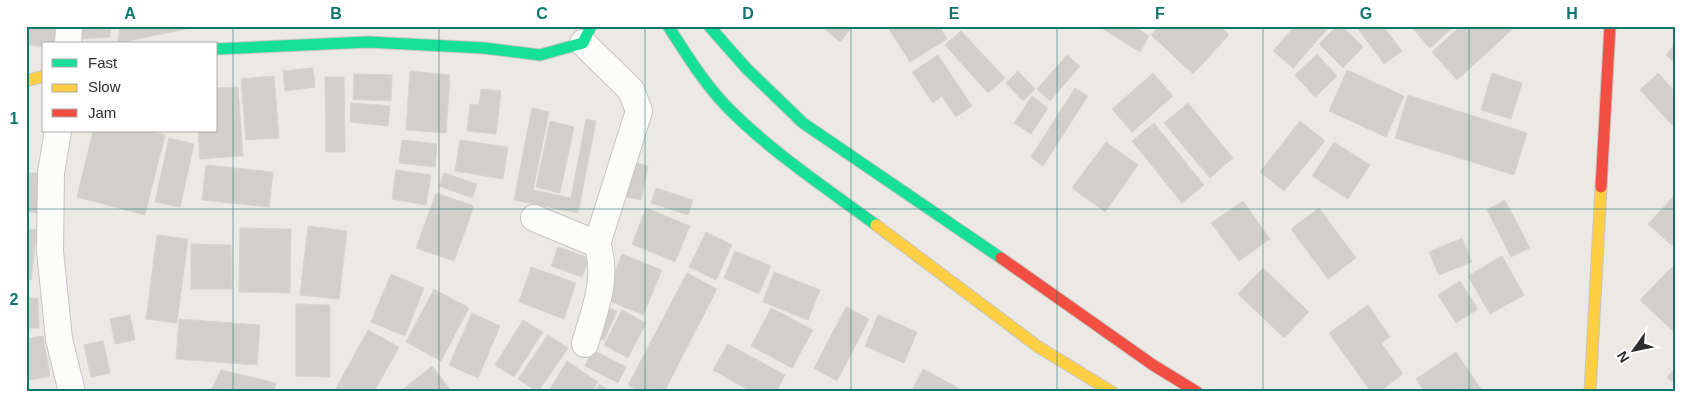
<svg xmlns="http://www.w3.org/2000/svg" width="1702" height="418" font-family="Arial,sans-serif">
  <rect width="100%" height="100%" fill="#ece8e4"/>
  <!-- building -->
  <path fill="#d1cecb" stroke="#d7d4d0" d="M26 26H57L54 44H44V47L26 44Z
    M81 26H110V37L81 39Z
    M120 26H200L118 43Z
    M821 26H853L840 42Z
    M887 26H939L947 39 910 62Z
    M1098 26H1133L1149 36 1140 52Z
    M1159 26H1220L1229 35 1193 74 1151 35Z
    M1295 26H1330L1293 68 1273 51Z
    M1337 26H1342L1363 47 1343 68 1319 44Z
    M1356 26H1383L1402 51 1384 64Z
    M1415 26H1454L1430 48 1413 29Z
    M1461 26H1514L1515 27 1457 80 1432 52Z
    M961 31 1005 78 988 93 945 45Z
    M1676 43V64L1666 55Z
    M1317 54 1337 76 1315 97 1295 75Z
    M938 55 972 106 956 117 942 96 933 103 912 72Z
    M1067 55 1080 66 1050 101 1037 89Z
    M313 68 315 87 285 91 283 71Z
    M1347 70 1404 96 1386 137 1329 111Z
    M410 71 450 75 446 133 406 130Z
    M1018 71 1035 89 1023 101 1006 83Z
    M1153 73 1173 96 1132 132 1112 109Z
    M1492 73 1522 83 1511 119 1481 110Z
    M1658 73 1676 93V123L1673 126 1640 90Z
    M354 74 392 75 391 101 353 99Z
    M274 76 279 138 246 140 241 79Z
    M325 77H344L345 152H326Z
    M238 87 243 156 200 159 198 131H216V88Z
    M1075 88 1088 96 1043 166 1031 157Z
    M481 89 501 91 496 134 467 131 470 104 479 105Z
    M1408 95 1527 133 1514 175 1395 138Z
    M1032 96 1048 108 1031 134 1014 123Z
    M351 103 390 106 388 126 350 122Z
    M1188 103 1233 158 1210 178 1164 123Z
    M532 108 549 112 533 190 571 198 586 119 596 121 578 213 514 200Z
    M550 121 574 127 560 193 536 187Z
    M1300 121 1325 141 1284 191 1260 172Z
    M1154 123 1204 185 1182 203 1132 141Z
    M93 131H148L165 135 145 215 77 197Z
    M169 138 194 144 180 207 155 202Z
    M402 140 437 144 435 167 399 163Z
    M460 140 508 147 503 179 455 171Z
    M1106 142 1138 165 1105 212 1072 188Z
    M1334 142 1370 165 1348 199 1312 176Z
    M630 161 648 166 641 200 622 196Z
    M206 165 273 172 269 207 202 200Z
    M396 170 431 175 426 205 392 199Z
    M26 173H38L37 213 26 212Z
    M444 173 477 184 472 198 439 186Z
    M656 188 693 200 688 215 651 203Z
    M436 193 474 206 454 261 416 248Z
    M1673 197 1676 200V249L1648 224Z
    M1505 200 1530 248 1511 257 1487 210Z
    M1243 201 1270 239 1239 261 1211 223Z
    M646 208 690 226 675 262 632 244Z
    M1319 208 1356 258 1328 279 1291 229Z
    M308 226 347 231 339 299 300 295Z
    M240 228 291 229 290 293 239 292Z
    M26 229 37 230 31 280H26Z
    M706 232 732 245 716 280 689 267Z
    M157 235 188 239 177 323 146 319Z
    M1462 238 1472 262 1439 275 1429 252Z
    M191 244 231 245 232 289H191Z
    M558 247 589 258 582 277 551 266Z
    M735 251 771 266 759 294 724 278Z
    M622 254 662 270 643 315 605 299Z
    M1502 256 1524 295 1490 314 1468 276Z
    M1673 266 1676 268V334L1640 300Z
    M531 267 576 283 564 319 519 302Z
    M1263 268 1309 312 1284 338 1238 294Z
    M774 272 820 290 808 320 763 302Z
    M687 273 717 289 664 392H640L628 385Z
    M391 274 424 288 405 336 371 322Z
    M1460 281 1478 309 1456 323 1438 295Z
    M434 289 469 308 441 361 406 342Z
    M26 298H38L39 328H26Z
    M296 304 330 305V377L296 376Z
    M603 305 617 311 604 340 590 333Z
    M1368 305 1390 337 1381 343 1403 374 1379 392H1371L1329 333Z
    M846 307 869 319 837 381 814 368Z
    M771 308 813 330 792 368 751 346Z
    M622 310 646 323 628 358 604 345Z
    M472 313 500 326 478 378 449 365Z
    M130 315 135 340 115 344 110 319Z
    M878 315 917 332 904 363 865 346Z
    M179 319 260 325 257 365 176 359Z
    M523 320 543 332 514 377 495 365Z
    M368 330 399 347 374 392H334Z
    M548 335 568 348 538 392 518 379Z
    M43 336 50 376 26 381V339Z
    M103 341 110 373 91 377 84 345Z
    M728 344 785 375 776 392H752L713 370Z
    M593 350 626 367 618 383 585 366Z
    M1456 352 1483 392H1425L1416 379Z
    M567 361 598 382 592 392H548Z
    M432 366 452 392H400Z
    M1676 366V384L1667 378Z
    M923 369 966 392H911Z
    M221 370 276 383 274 392H210Z
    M599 384 613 392H595Z"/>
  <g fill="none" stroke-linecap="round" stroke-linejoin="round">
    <defs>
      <path id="street" d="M583 43 631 90 639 111 597 244C609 278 594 311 585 344
        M68 44 69 26
        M58 131 51 173 50 251 59 339 72 392
        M534 218 597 244"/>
      <path id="fast" d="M668 26C687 55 705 85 729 109 773 153 826 188 876 225
        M709 26 746 68 803 123 1001 258
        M216 49 368 42 484 48 540 55 583 43 591 26"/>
      <path id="slow" d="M26 81 44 76
        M876 225 1037 346 1112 392
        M1590 392 1601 187"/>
      <path id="jam" d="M1601 187 1610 26
        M1001 258 1153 365 1197 392"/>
    </defs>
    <!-- street casing -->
    <use href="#street" stroke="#c5c5c5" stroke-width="28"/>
    <!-- fast casing -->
    <use href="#fast" stroke="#c5c5c5" stroke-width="13"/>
    <!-- slow casing -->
    <use href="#slow" stroke="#c5c5c5" stroke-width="13"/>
    <!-- jam casing -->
    <use href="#jam" stroke="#c5c5c5" stroke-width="13"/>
    <!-- street -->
    <use href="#street" stroke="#fcfcfb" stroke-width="26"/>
    <!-- fast -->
    <use href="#fast" stroke="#16e098" stroke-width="11"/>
    <!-- slow -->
    <use href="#slow" stroke="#ffcf43" stroke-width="11"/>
    <!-- jam -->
    <use href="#jam" stroke="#f24e42" stroke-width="11"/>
  </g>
  <!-- grid -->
  <path fill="none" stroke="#0f766e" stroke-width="1" stroke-opacity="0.55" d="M233 26V392M439 26V392M645 26V392M851 26V392M1057 26V392M1263 26V392M1469 26V392M26 209H1676"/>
  <!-- border -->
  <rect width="1702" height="418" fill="none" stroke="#ffffff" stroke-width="55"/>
  <!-- legend -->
  <rect x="42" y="42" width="175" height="90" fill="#ffffff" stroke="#ababab"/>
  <rect x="52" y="59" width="25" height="8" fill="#16e098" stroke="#ababab"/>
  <text x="88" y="68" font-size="15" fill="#2e2e2e">Fast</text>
  <rect x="52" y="84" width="25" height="8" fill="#ffcf43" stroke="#ababab"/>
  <text x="88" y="92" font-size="15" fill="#2e2e2e">Slow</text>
  <rect x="52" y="109" width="25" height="8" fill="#f24e42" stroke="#ababab"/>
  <text x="88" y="118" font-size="15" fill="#2e2e2e">Jam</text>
  <!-- north arrow -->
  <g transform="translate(1634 350) rotate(237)" stroke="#ffffff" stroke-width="4" paint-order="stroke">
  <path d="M0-4L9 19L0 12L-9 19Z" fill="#2e2e2e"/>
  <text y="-8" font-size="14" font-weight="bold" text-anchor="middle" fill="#2e2e2e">N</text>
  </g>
  <rect x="28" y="28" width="1646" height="362" fill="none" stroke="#0f766e" stroke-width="2"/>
  <g font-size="16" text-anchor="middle" font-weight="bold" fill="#0f766e">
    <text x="130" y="19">A</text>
    <text x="336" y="19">B</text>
    <text x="542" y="19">C</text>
    <text x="748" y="19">D</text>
    <text x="954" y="19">E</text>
    <text x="1160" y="19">F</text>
    <text x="1366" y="19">G</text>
    <text x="1572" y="19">H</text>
    <text x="14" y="124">1</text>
    <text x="14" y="305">2</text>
  </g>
</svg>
